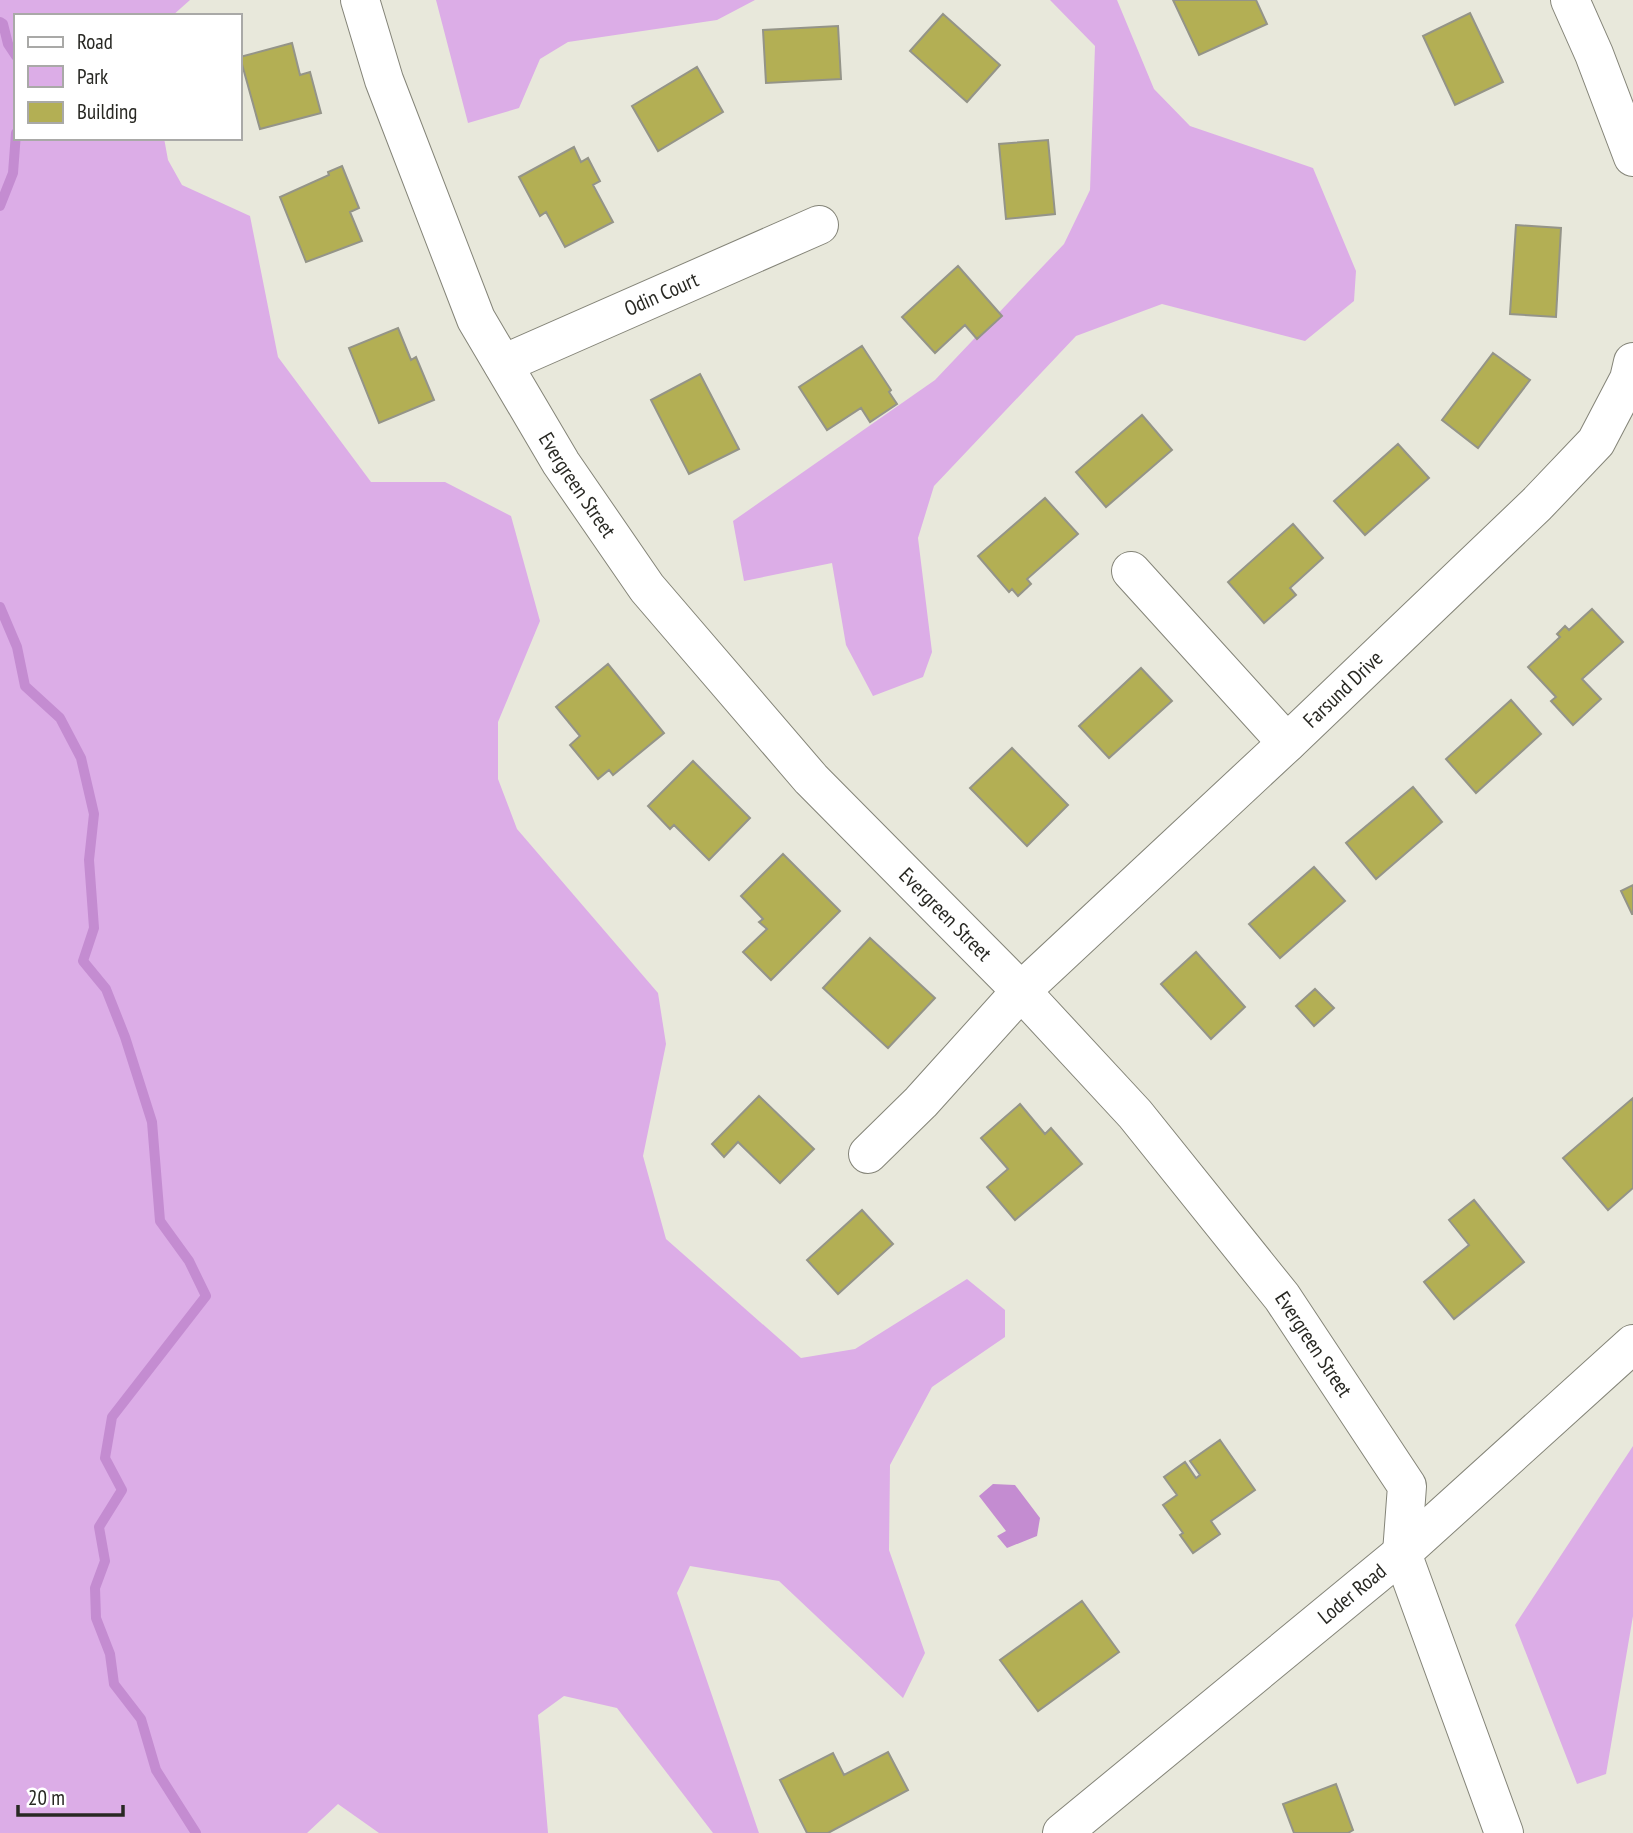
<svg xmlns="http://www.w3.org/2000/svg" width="1633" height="1833" font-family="'PT Sans Narrow',sans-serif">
  <rect width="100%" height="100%" fill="#e8e8db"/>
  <!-- green -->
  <path fill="#dcade7" d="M0 0H190L172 16H16V138H164L168 160 182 185 250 216 278 357 371 482H445L511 516 540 621 498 722V779L517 829 658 993 666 1044 643 1156 666 1239 801 1358 855 1349 967 1279 1005 1310V1337L932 1387 890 1465 889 1550 925 1653 903 1698 779 1581 690 1566 677 1593 759 1833H713L617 1708 564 1696 538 1715 548 1833H379L338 1804 307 1833H0Z
    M436 0H755L717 20 568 42 540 59 519 108 468 123Z
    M1050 0H1117L1154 89 1190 126 1313 168 1356 271 1354 301 1305 341 1162 304 1076 336 934 486 918 538 932 652 923 677 873 696 846 645 832 563 744 581 733 521 935 380 1064 244 1090 190 1095 46Z
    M1633 1446V1616L1606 1774 1577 1784 1515 1625Z"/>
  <!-- water -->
  <path fill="#c48cd1" d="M993 1484 1015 1485 1040 1518 1037 1536 1007 1548 997 1536 1006 1531 979 1496Z"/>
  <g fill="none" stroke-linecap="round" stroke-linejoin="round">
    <!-- stream -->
    <path stroke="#c48cd1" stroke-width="10" d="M0 22 3 24 8 44 16 56
      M0 206 13 173 16 133
      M0 607 17 647 25 686 60 718 81 758 94 814 89 860 94 928 83 961 106 989 125 1037 152 1122 160 1221 189 1261 206 1296 112 1417 105 1458 122 1490 99 1527 105 1561 95 1588 96 1618 110 1654 114 1684 141 1719 156 1770 196 1833"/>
  </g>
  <!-- building -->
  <path fill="#b3af54" stroke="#949488" stroke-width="2" d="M1173 0H1256L1267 24 1199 55Z
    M1470 13 1503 82 1455 105 1423 36Z
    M943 14 1000 65 967 102 910 51Z
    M838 26 841 79 766 83 763 30Z
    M292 43 300 75 310 72 321 113 260 129 240 57Z
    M697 67 723 112 658 151 632 106Z
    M1048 140 1055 214 1006 219 999 144Z
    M574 147 581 162 588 158 600 181 593 185 613 222 565 247 546 212 540 216 519 177Z
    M342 166 359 208 350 212 362 241 306 262 280 197 329 175 328 172Z
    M1516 225 1561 228 1556 317 1510 314Z
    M958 266 1002 316 977 339 965 325 935 353 902 317Z
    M398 328 411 360 416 357 434 400 379 423 349 348Z
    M862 346 891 390 889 392 897 404 870 422 861 408 827 430 799 387Z
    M1493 353 1530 380 1478 448 1442 420Z
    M700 374 739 449 689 474 651 400Z
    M1142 415 1172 450 1106 507 1076 472Z
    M1398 444 1429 478 1365 535 1334 501Z
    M1045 498 1078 534 1027 579 1031 584 1018 596 1012 589 1009 592 978 556Z
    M1293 524 1323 558 1290 588 1296 595 1264 623 1228 582Z
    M1592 609 1623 642 1582 679 1601 699 1573 725 1551 701 1556 697 1528 667 1560 637 1557 634 1565 626 1569 630Z
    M608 664 664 733 613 775 609 770 598 779 570 745 580 736 556 707Z
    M1141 668 1172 701 1109 758 1079 726Z
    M1511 700 1541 734 1476 793 1446 759Z
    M1012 748 1068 805 1027 846 970 788Z
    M693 761 750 818 709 860 674 825 670 829 648 806Z
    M1413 787 1442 822 1376 879 1346 843Z
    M783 854 840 911 771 980 743 952 767 929 759 922 763 919 741 896Z
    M1314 867 1345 901 1280 958 1249 924Z
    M1633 885V914H1632L1621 891Z
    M870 938 935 998 888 1048 823 988Z
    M1196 952 1245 1007 1211 1039 1161 984Z
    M1315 989 1334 1008 1314 1026 1296 1006Z
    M759 1096 814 1149 780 1183 738 1142 724 1157 712 1144Z
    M1633 1098V1188L1608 1210 1563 1158Z
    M1020 1104 1045 1134 1051 1128 1082 1164 1015 1220 987 1187 1008 1169 981 1138Z
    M1474 1200 1524 1262 1454 1319 1424 1282 1469 1245 1449 1220Z
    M862 1210 893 1244 838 1294 807 1260Z
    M1220 1440 1255 1490 1211 1521 1220 1534 1193 1553 1180 1535 1183 1533 1163 1505 1177 1495 1164 1477 1185 1462 1196 1478 1200 1475 1190 1461Z
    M1082 1601 1119 1652 1038 1711 1000 1660Z
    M888 1752 908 1790 828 1833H807L780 1780 833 1753 844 1775Z
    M1336 1784 1353 1830 1348 1833H1294L1283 1804Z"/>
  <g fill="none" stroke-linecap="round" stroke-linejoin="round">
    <defs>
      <g id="minor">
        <path id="s1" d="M360 0 384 80 476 319 561 463 647 588 811 779 1021 991 1135 1114 1282 1297 1407 1486 1402 1553 1504 1833"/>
        <path d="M1570 0 1594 54 1633 157"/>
        <path id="s2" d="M503 364 819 225"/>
        <path d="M1131 571 1287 743"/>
        <path id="s3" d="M868 1154 921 1102 1021 991 1287 743 1537 504 1596 442 1629 379 1633 362"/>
        <path id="s4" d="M1062 1833 1402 1553 1633 1344"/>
      </g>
    </defs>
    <!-- minor casing -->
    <use href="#minor" stroke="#848478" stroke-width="40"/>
    <!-- minor -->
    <use href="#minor" stroke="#fff" stroke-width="38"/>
  </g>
  <g text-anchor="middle" stroke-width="5" stroke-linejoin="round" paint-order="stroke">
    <!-- street labels -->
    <g font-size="21" fill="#282823" stroke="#fff">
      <text dy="7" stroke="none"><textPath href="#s2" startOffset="173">Odin Court</textPath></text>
      <text dy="7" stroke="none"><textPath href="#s1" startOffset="534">Evergreen Street</textPath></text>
      <text dy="7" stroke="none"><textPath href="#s3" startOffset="665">Farsund Drive</textPath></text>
      <text dy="7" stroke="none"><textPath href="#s1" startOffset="1101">Evergreen Street</textPath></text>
      <text dy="7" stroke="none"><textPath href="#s1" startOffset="1668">Evergreen Street</textPath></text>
      <text dy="7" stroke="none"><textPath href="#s4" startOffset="376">Loder Road</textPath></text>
    </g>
  </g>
  <!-- legend -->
  <rect x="14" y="14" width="228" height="126" fill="#ffffff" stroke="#a9a9a7" stroke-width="2"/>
  <rect x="28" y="37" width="35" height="10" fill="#ffffff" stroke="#a9a9a7" stroke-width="2"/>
  <text x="77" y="49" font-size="21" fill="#282823">Road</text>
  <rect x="28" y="66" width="35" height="21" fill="#dcade7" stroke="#a9a9a7" stroke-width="2"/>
  <text x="77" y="84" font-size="21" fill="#282823">Park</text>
  <rect x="28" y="102" width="35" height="21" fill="#b3af54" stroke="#a9a9a7" stroke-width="2"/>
  <text x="77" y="119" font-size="21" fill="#282823">Building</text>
  <!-- scale -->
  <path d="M18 1805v10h105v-10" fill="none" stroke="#282823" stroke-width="3.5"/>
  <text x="28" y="1805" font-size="21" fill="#282823" stroke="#ffffff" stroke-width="5" paint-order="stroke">20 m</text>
</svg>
